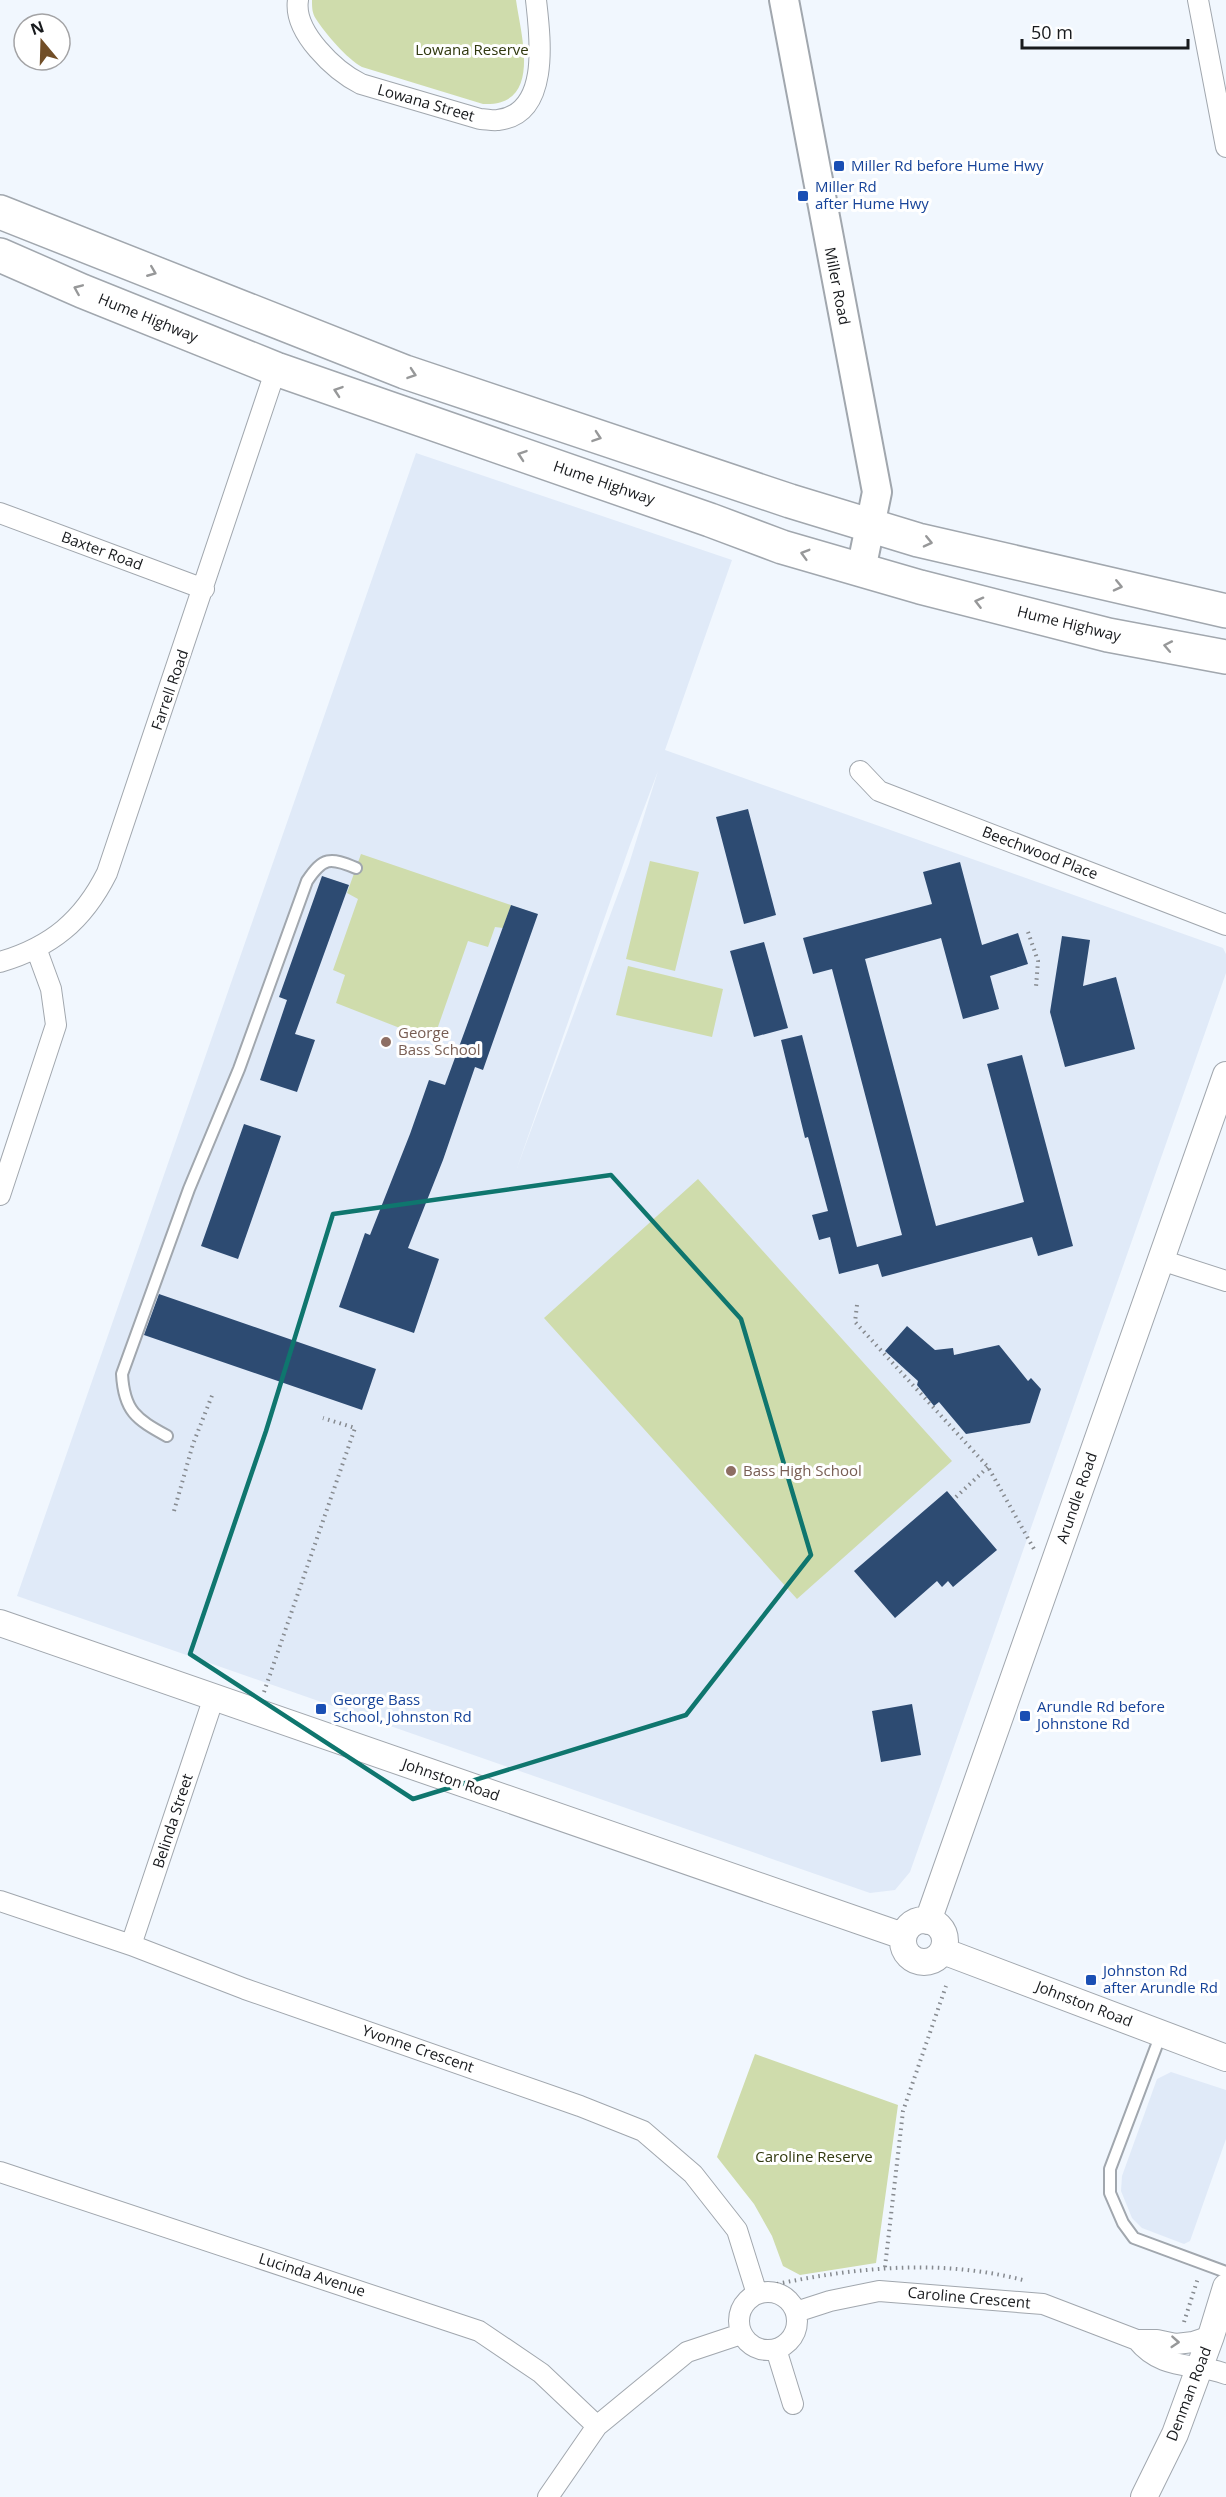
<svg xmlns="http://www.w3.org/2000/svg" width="1226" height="2497" font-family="'Open Sans',sans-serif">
  <rect width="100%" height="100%" fill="#f1f7fe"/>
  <!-- built -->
  <path fill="#e0eaf8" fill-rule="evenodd" d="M416 453 732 560 665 750 1223 948 1226 954V973L910 1872 895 1890 870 1893 17 1596ZM658 771 629 864 517 1168 630 845Z
    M1171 2072 1226 2090V2139L1190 2241 1184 2244 1142 2228 1132 2218 1121 2191 1122 2176 1157 2079Z"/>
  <!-- green -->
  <path fill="#cfdcac" d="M312 0H516C521 36 543 107 483 104L362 67C347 59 325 33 316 19 312 13 312 7 312 0Z
    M361 854 511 905 503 928 495 927 488 947 468 941 433 1041 336 1003 345 975 333 970 358 899 347 893Z
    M650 861 699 872 675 971 626 959Z
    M628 966 723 989 712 1037 616 1015Z
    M698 1179 952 1461 797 1599 544 1318Z
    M755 2054 898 2105 876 2263 800 2275 783 2266 772 2236 754 2204 717 2157Z"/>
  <!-- building -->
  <path fill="#2d4b72" d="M748 809 776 915 744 924 716 817Z
    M960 862 982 945 1018 933 1028 964 990 976 999 1009 963 1019 941 938 865 959 936 1226 1024 1202 987 1064 1022 1055 1073 1246 1038 1256 1032 1237 882 1277 878 1264 839 1274 830 1237 819 1240 812 1215 828 1211 808 1137 805 1138 781 1040 802 1035 857 1247 902 1235 832 969 813 974 803 938 932 904 923 872Z
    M322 876 349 885 295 1034 315 1040 297 1092 260 1080 287 1000 279 997Z
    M511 905 538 914 483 1070 475 1067 443 1160 408 1248 439 1259 414 1333 339 1307 365 1233 370 1235 410 1134 429 1080 445 1085Z
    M1062 936 1090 940 1083 986 1116 977 1135 1049 1065 1067 1050 1012Z
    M764 942 788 1028 754 1037 730 951Z
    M244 1124 281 1136 238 1259 201 1246Z
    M159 1294 376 1369 362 1410 144 1335Z
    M907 1326 935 1350 953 1348 954 1355 999 1345 1028 1381 1031 1378 1041 1389 1030 1423 966 1434 939 1402 934 1406 917 1385 918 1381 885 1351Z
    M947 1491 997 1550 953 1587 948 1581 942 1587 937 1581 895 1618 854 1571Z
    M912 1704 921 1755 881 1762 872 1711Z"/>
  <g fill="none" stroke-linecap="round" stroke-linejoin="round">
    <defs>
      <path id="service" d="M167 1436C136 1419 124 1411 122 1374L189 1189 239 1069 307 881C323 857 330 857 356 868
        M1161 2034 1110 2169V2193L1123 2223 1134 2238 1226 2272"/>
      <path id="minor" d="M298 0C293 32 335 71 361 84L480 119C486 119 493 121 498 120 551 114 540 36 536 0
        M1198 0 1226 147
        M0 513 204 589
        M860 771 879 791 1226 925
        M0 962C51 947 83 921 107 873L276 369
        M0 1195 56 1025 51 989 36 948
        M1161 1260 1226 1281
        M0 1901 131 1945 245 1989 580 2106 643 2131 693 2174 737 2230 757 2294
        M131 1945 214 1697
        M0 2172 479 2331 541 2373 597 2426
        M739 2321a29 29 0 1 1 58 0a29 29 0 1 1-58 0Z
        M796 2312 830 2301 879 2291 1043 2304 1137 2340H1157L1176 2344 1193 2342 1211 2336
        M1137 2340C1162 2371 1193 2362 1226 2374
        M776 2349 793 2404
        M548 2497 597 2426 687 2352 741 2334"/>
      <path id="tertiary" d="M0 1623 903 1936
        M903 1941a21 21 0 1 1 42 0a21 21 0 1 1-42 0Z
        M928 1921 1226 1075
        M943 1951 1226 2058
        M1144 2497 1175 2434 1211 2336 1226 2287"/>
      <path id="secondary" d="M784 0 877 492 861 570"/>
      <path id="trunk" d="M0 212 405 372 790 501 918 540 1226 611
        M0 255 82 291 276 369 710 520 782 547 920 587 1108 635 1226 657"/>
    </defs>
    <!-- service casing -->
    <use href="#service" stroke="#a1a7ae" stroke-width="14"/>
    <!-- minor casing -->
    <use href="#minor" stroke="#a1a7ae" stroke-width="22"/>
    <!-- tertiary casing -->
    <use href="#tertiary" stroke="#a1a7ae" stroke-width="28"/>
    <!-- secondary casing -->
    <use href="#secondary" stroke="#a1a7ae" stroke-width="32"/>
    <!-- trunk casing -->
    <use href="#trunk" stroke="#a1a7ae" stroke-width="36"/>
    <!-- path -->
    <path stroke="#868a8f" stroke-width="4" stroke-dasharray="1.5 4.5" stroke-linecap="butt" d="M1028 932 1038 961 1036 987
      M857 1305 855 1322 988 1467 1034 1549
      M956 1497 988 1467
      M174 1511 193 1444 213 1393
      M264 1692 355 1428 323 1418
      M885 2267 903 2111 946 1986
      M777 2284C859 2267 941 2259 1023 2280
      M1184 2322 1198 2278"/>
    <!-- service -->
    <use href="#service" stroke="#fff" stroke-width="10"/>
    <!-- minor -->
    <use href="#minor" stroke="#fff" stroke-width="20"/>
    <!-- tertiary -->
    <use href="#tertiary" stroke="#fff" stroke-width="26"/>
    <!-- secondary -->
    <use href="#secondary" stroke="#fff" stroke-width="28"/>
    <!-- trunk -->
    <use href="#trunk" stroke="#fff" stroke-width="33"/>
  </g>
  <!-- one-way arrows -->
  <defs><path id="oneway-chevron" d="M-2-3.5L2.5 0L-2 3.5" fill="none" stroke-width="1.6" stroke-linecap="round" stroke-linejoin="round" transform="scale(1.5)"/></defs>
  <g stroke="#979899">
    <use href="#oneway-chevron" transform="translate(152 272) rotate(22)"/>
    <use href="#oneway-chevron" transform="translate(78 289) rotate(-157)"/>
    <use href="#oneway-chevron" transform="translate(412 374) rotate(19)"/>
    <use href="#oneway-chevron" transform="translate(338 391) rotate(-161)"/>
    <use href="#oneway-chevron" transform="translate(597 437) rotate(19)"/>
    <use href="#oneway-chevron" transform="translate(522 455) rotate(-161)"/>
    <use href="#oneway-chevron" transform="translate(928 542) rotate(13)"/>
    <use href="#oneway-chevron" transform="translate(805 554) rotate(-164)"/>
    <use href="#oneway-chevron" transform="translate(1118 586) rotate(13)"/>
    <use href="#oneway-chevron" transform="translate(979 602) rotate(-166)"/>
    <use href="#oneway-chevron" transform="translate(1168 646) rotate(-169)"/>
    <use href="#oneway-chevron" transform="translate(1175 2342) rotate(4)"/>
  </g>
  <!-- marked area -->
  <path fill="none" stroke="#0f766e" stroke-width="4.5" stroke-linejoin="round" d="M611 1175 741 1319 811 1555 686 1715 413 1799 190 1654 266 1431 333 1214Z"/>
  <!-- markers -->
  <g fill="#1a4fb4" stroke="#fff" stroke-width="2">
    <rect x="833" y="160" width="12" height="12" rx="3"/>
    <rect x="797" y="190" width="12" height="12" rx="3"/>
    <rect x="315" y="1703" width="12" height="12" rx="3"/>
    <rect x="1019" y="1710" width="12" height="12" rx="3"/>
    <rect x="1085" y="1974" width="12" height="12" rx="3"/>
  </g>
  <g fill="#8d6e63" stroke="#fff" stroke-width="2">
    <circle cx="386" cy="1042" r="6"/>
    <circle cx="731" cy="1471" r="6"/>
  </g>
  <g text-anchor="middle" stroke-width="6" stroke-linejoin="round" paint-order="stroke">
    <!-- park labels -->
    <g font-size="15" fill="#30380e" stroke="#fff">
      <text x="472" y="55">Lowana Reserve</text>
      <text x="814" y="2162">Caroline Reserve</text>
    </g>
    <!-- street labels -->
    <g font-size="15" fill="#181a1d" stroke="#fff">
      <text transform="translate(426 103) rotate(16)" y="5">Lowana Street</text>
      <text transform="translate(837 286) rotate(79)" y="5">Miller Road</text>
      <text transform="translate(148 318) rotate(22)" y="5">Hume Highway</text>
      <text transform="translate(604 483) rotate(19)" y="5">Hume Highway</text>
      <text transform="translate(102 551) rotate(20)" y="5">Baxter Road</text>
      <text transform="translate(1069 624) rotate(14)" y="5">Hume Highway</text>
      <text transform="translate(170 690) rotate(-71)" y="5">Farrell Road</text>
      <text transform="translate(1040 853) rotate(21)" y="5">Beechwood Place</text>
      <text transform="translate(1077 1498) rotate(-71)" y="5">Arundle Road</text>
      <text transform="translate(451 1780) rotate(19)" y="5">Johnston Road</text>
      <text transform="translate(173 1821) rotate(-72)" y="5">Belinda Street</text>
      <text transform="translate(1084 2004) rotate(21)" y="5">Johnston Road</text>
      <text transform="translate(418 2049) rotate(19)" y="5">Yvonne Crescent</text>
      <text transform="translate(312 2275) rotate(18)" y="5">Lucinda Avenue</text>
      <text transform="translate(969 2298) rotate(5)" y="5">Caroline Crescent</text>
      <text transform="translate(1189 2394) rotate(-69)" y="5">Denman Road</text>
    </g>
    <!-- transit labels -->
    <g font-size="15" fill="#164399" stroke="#fff" text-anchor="start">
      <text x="851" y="171">Miller Rd before Hume Hwy</text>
      <text x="815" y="192">Miller Rd<tspan x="815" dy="17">after Hume Hwy</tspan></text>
      <text x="333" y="1705">George Bass<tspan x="333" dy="17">School, Johnston Rd</tspan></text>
      <text x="1037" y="1712">Arundle Rd before<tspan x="1037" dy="17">Johnstone Rd</tspan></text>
      <text x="1103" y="1976">Johnston Rd<tspan x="1103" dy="17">after Arundle Rd</tspan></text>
    </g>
    <!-- education labels -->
    <g font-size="15" fill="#785e54" stroke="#fff" text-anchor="start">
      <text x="398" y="1038">George<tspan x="398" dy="17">Bass School</tspan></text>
      <text x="743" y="1476">Bass High School</text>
    </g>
  </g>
  <!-- north arrow -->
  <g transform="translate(42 42) rotate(341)"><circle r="28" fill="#ffffff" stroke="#a3a3a5" stroke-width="1.5"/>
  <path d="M0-4.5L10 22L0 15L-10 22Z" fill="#714e27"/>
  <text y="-9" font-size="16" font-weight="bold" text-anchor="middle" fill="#181a1d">N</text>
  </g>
  <!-- scale -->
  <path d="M1022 39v9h166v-9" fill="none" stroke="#181a1d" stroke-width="3"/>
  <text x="1031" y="39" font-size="18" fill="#181a1d" stroke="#ffffff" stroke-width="4.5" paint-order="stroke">50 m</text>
</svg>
